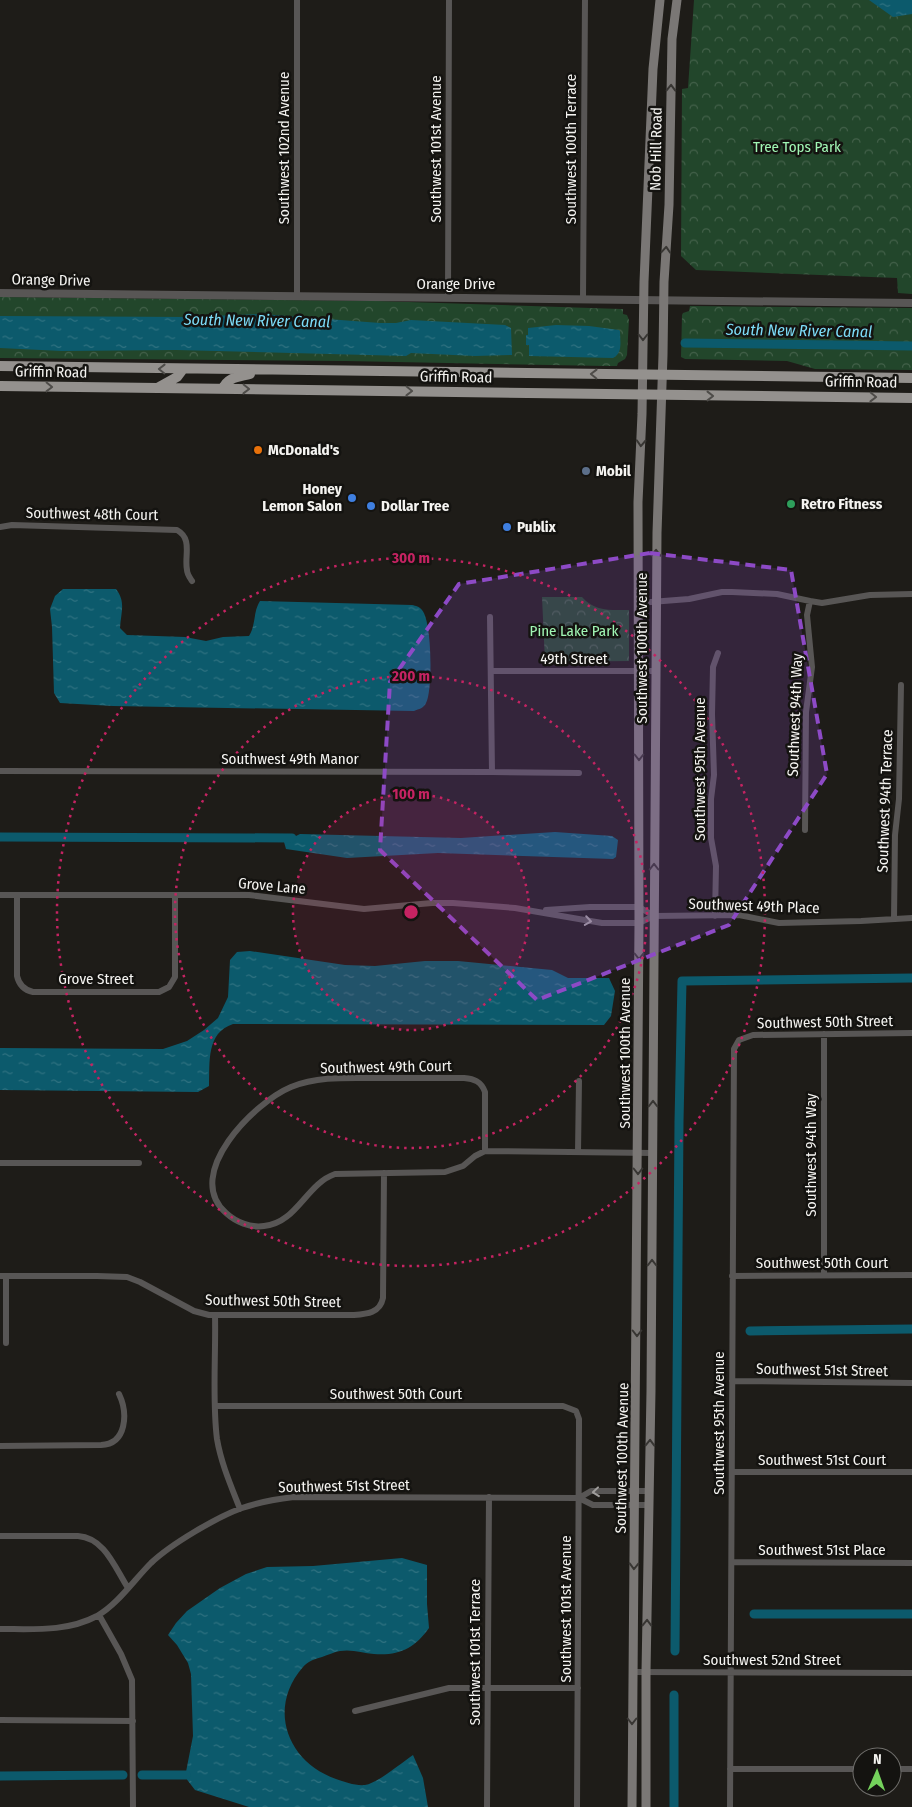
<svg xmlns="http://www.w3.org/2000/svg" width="912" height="1807" font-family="'Fira Sans Condensed',sans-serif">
  <defs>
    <pattern id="park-crowns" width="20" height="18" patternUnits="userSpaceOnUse" patternTransform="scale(1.25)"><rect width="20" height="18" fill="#22462b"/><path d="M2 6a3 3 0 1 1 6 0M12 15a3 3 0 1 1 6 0" fill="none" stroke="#43614a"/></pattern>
    <pattern id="water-ripples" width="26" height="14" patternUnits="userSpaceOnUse" patternTransform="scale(1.25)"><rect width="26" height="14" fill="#0c5a6c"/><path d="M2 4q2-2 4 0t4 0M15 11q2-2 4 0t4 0" fill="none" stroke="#307281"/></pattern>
  </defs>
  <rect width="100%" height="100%" fill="#1e1c18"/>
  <!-- park -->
  <path fill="url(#park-crowns)" d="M694 0H912V294L898 293 897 278 696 270 681 256 682 89 688 88Z
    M0 297 377 301 621 309H623V314L627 315 629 320 627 355 625 359 618 363 617 366H605L346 361 0 358Z
    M690 306 912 308V370L815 369 787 361 685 359 681 357 682 315 683 313 689 311Z
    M542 597H582C595 612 611 610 629 610V661L545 662Z"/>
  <!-- water -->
  <path fill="url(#water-ripples)" d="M869 0H912V14L893 17Z
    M261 314 380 323H396L411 320 505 325 511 328 512 355 475 356 411 353 406 356 176 350 62 351 0 348V316L188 317Z
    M556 325 589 326 619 330 620 331C620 342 623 353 613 358L529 356V345H526V335H528V328Z
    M63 589H116C126 602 121 612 120 628L127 635 185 637 206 641 223 637 249 636C256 625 253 612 260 601L412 605C416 606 419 606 422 610 432 621 433 690 426 703 424 708 419 709 414 711L113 706 60 703 54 693 52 627 50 609 55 596Z
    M555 832 612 836 618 840 616 857 613 859 438 853 347 858 286 849 284 842 300 834 461 838Z
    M250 951 345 965 375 966 425 961H458L552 970 568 978H609L615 991 611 1016 604 1025 233 1024C206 1033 210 1062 209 1086L198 1092 0 1090V1048L163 1049 187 1041 204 1030 218 1018 228 997 230 960 237 952Z
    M402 1558 427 1565V1604L429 1628C415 1648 399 1656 374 1654 363 1653 352 1649 340 1651 334 1652 328 1655 322 1657 315 1659 308 1661 303 1667 267 1708 287 1762 336 1779 344 1782 356 1786 365 1785 378 1783 401 1763 413 1755L423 1778 428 1807H249L195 1790 185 1777 193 1736 191 1674 188 1663 177 1645 168 1635 176 1623 187 1611 220 1588 246 1574 267 1567 313 1566Z"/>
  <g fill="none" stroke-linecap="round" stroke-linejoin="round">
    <!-- canal -->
    <path stroke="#0c5a6c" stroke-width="9" d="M685 343 912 346
      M0 837 292 838
      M750 1331 912 1329
      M754 1614H912
      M675 1651 679 1122 682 981 912 978
      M674 1695V1807
      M142 1775H186
      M0 1776 123 1775"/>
    <!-- minor -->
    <path stroke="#585655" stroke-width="6" d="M297 296V0
      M448 298 449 0
      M583 298 585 0
      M0 527 12 525 177 530C193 539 184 556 187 570 187 574 190 578 192 581
      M638 603 689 599 722 592H732L777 594 810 601 822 603 870 595 912 594
      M490 617 492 772
      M492 671H655
      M0 771 492 772 579 773
      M805 830 806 712 812 667 807 615 810 601
      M0 895H249L364 909 432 903H453L515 908 602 923H639L654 916 739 915 779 923 861 921 912 918
      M17 895V976C19 985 24 990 33 992H159L169 987 175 977V895
      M546 910 590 907H639L654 916
      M715 916 716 866 711 838V799L714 775 712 714 713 667 718 653
      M894 919 895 835 899 799 901 685
      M485 1151V1092C481 1081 474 1079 464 1078 435 1078 406 1078 377 1078 348 1078 318 1076 291 1087 255 1102 182 1174 226 1213 236 1222 250 1228 264 1226 297 1223 306 1184 335 1174L445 1172 463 1166 475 1156 485 1151 652 1153
      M578 1152 579 1081
      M0 1163H139
      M824 1275V1034
      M0 1276H97L127 1277 140 1282 194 1311 209 1315H354C367 1314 380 1313 383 1298L384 1173
      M6 1276V1343
      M732 1276 912 1275
      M215 1315C216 1354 212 1401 217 1439 221 1463 231 1486 240 1509
      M732 1381 912 1383
      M216 1406H563L576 1411 579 1419V1427L577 1807
      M0 1446 101 1445C127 1444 128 1413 119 1394
      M732 1472H912
      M579 1498 591 1491H649
      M0 1536H78C105 1538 115 1568 128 1588
      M732 1562 912 1563
      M99 1615 121 1654 132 1680 133 1807
      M0 1629C33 1629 67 1632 97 1616 118 1604 134 1580 151 1563 171 1544 217 1517 242 1508 259 1502 277 1499 294 1497L579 1498 593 1505H649
      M632 1672 912 1673
      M355 1711 449 1688H578
      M0 1720 133 1721
      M730 1769H862
      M892 1769H912
      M487 1807 489 1497
      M730 1807 734 1049 739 1040 753 1035 912 1033"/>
    <!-- tertiary -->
    <path stroke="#585655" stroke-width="8" d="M0 293 912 303"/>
    <!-- secondary -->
    <path stroke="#7a7775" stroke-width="9" d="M632 1807 639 923 638 502 642 414 644 282 653 69 660 0
      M646 1807V1672L651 1391 657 533 663 355 664 282 669 205 672 39 677 0"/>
    <!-- primary -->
    <path stroke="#94918e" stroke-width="10" d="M0 366 912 378
      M0 386 912 398
      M159 387 177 377 183 369
      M223 389C227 377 239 377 250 374"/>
  </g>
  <!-- one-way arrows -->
  <defs><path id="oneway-chevron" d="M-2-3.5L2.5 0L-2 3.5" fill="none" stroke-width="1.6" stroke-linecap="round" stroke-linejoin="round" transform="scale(1.25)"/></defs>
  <g stroke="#383633">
    <use href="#oneway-chevron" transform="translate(671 88) rotate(-89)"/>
    <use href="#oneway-chevron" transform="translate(666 250) rotate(-86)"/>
    <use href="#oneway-chevron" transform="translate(643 337) rotate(90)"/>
    <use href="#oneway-chevron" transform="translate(641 443) rotate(93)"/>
    <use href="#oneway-chevron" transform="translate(656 553) rotate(-89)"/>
    <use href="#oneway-chevron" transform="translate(639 757) rotate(90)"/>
    <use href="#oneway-chevron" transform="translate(654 867) rotate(-90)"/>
    <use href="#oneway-chevron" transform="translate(639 956) rotate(90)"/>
    <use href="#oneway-chevron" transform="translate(653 1104) rotate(-90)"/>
    <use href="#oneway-chevron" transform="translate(638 1171) rotate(90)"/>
    <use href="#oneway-chevron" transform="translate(652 1263) rotate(-90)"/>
    <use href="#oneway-chevron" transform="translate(637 1333) rotate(90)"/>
    <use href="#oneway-chevron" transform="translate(650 1443) rotate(-89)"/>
    <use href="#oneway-chevron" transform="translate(634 1566) rotate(91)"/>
    <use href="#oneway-chevron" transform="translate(647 1623) rotate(-89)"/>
    <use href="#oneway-chevron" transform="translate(632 1721) rotate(90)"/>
  </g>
  <g stroke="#4e4c49">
    <use href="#oneway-chevron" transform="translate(162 369) rotate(-179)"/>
    <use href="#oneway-chevron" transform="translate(594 374) rotate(-179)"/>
    <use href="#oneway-chevron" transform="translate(49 387) rotate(1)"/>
    <use href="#oneway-chevron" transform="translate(246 389) rotate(1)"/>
    <use href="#oneway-chevron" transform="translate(409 391) rotate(1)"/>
    <use href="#oneway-chevron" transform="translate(710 396)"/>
    <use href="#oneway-chevron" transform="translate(873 397) rotate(1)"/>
  </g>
  <g stroke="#9f9d9b">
    <use href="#oneway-chevron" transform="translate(588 921) rotate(9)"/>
    <use href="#oneway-chevron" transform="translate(596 1492) rotate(174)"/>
  </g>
  <!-- marked area -->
  <path fill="#8d4ac6" fill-opacity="0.2" stroke="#8d4ac6" stroke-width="4" stroke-dasharray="10 6" stroke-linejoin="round" d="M650 553 791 570 827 774 729 925 537 1000 380 850 390 682 459 584Z"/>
  <!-- distance rings -->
  <circle cx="411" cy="912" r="118" fill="#c52362" fill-opacity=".12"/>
  <g fill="none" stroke="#c52362" stroke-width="2.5" stroke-dasharray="2.5 5">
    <circle cx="411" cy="912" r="118"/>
    <circle cx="411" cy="912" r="236"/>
    <circle cx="411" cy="912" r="354"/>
  </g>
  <!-- markers -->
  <circle fill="#e8710a" stroke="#141310" stroke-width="2" cx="258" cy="450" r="5"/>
  <circle fill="#5c6f8a" stroke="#141310" stroke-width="2" cx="586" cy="471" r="5"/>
  <g fill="#3f7fe0" stroke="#141310" stroke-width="2">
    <circle cx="352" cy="498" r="5"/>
    <circle cx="371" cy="506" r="5"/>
    <circle cx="507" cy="527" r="5"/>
  </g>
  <circle fill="#2e9e5b" stroke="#141310" stroke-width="2" cx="791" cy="504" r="5"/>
  <g text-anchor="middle" stroke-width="5" stroke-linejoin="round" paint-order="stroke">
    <!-- park labels -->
    <g font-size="15" fill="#a1f6b4" stroke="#141310">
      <text x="797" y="152">Tree Tops Park</text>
      <text x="574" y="636">Pine Lake Park</text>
    </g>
    <!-- street labels -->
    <g font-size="15" fill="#f5f4f1" stroke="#141310">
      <text transform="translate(284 148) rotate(-90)" y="5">Southwest 102nd Avenue</text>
      <text transform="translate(436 149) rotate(-90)" y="5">Southwest 101st Avenue</text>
      <text transform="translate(571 149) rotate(-90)" y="5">Southwest 100th Terrace</text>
      <text transform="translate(656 149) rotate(-89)" y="5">Nob Hill Road</text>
      <text transform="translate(51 280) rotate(1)" y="5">Orange Drive</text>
      <text x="456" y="289">Orange Drive</text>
      <text transform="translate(51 372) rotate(1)" y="5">Griffin Road</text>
      <text transform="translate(456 377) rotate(1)" y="5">Griffin Road</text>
      <text transform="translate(861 382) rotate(1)" y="5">Griffin Road</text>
      <text transform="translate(92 514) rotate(1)" y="5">Southwest 48th Court</text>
      <text transform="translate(642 648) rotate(-90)" y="5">Southwest 100th Avenue</text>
      <text x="574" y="664">49th Street</text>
      <text transform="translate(795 715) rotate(-88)" y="5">Southwest 94th Way</text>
      <text x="290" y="764">Southwest 49th Manor</text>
      <text transform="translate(700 769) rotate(-90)" y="5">Southwest 95th Avenue</text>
      <text transform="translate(885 801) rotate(-88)" y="5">Southwest 94th Terrace</text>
      <text transform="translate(272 886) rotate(5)" y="5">Grove Lane</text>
      <text transform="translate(754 906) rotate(2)" y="5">Southwest 49th Place</text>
      <text x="96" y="984">Grove Street</text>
      <text transform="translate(825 1022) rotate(-1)" y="5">Southwest 50th Street</text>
      <text transform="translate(625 1053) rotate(-90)" y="5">Southwest 100th Avenue</text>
      <text transform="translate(386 1067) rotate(-1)" y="5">Southwest 49th Court</text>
      <text transform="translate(811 1155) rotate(-90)" y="5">Southwest 94th Way</text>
      <text x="822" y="1268">Southwest 50th Court</text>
      <text transform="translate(273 1301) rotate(1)" y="5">Southwest 50th Street</text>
      <text transform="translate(822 1370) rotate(1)" y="5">Southwest 51st Street</text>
      <text x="396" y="1399">Southwest 50th Court</text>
      <text transform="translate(719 1423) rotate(-90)" y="5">Southwest 95th Avenue</text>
      <text transform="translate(622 1458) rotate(-89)" y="5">Southwest 100th Avenue</text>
      <text x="822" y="1465">Southwest 51st Court</text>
      <text transform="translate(344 1486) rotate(-1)" y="5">Southwest 51st Street</text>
      <text x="822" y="1555">Southwest 51st Place</text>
      <text transform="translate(566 1609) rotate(-90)" y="5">Southwest 101st Avenue</text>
      <text transform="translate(475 1652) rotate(-90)" y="5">Southwest 101st Terrace</text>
      <text x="772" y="1665">Southwest 52nd Street</text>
    </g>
    <!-- poi labels -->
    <g font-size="15" font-weight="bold" fill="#f5f4f1" stroke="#141310" text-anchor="start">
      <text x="268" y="455">McDonald's</text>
      <text x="596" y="476">Mobil</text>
      <text x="342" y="494" text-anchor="end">Honey<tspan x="342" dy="17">Lemon Salon</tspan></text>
      <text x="801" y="509">Retro Fitness</text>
      <text x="381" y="511">Dollar Tree</text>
      <text x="517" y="532">Publix</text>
    </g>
    <!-- water labels -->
    <g font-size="16" font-style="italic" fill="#7dddf9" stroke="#141310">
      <text transform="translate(257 320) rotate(1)" y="6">South New River Canal</text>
      <text transform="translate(799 330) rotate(1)" y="6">South New River Canal</text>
    </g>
  </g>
  <circle cx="411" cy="912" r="8" fill="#c52362" stroke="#141310" stroke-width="2.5"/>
  <g font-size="15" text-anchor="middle" font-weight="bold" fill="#c52362" stroke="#141310" stroke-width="5" stroke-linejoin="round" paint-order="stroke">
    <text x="411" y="563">300 m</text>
    <text x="411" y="681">200 m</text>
    <text x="411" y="799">100 m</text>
  </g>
  <!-- north arrow -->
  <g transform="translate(877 1772) rotate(2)"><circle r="24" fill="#141310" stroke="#6e6d6a"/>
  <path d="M0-4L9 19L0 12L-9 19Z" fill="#74d25c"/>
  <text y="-8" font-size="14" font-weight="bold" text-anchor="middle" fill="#f5f4f1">N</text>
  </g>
</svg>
